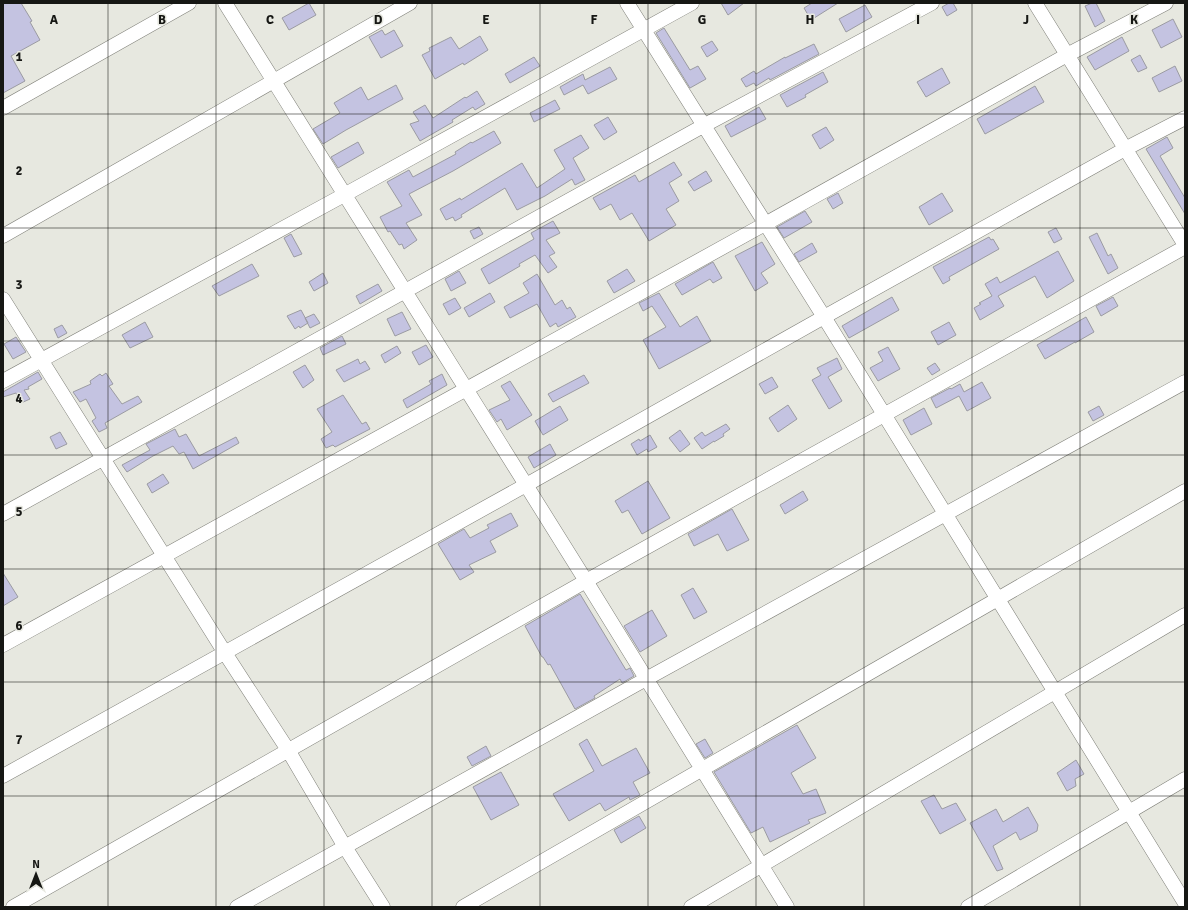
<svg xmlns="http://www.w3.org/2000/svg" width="1188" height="910" font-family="Signika,sans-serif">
  <rect width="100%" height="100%" fill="#e7e8e0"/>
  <!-- building -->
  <path fill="#c4c3e1" stroke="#9b9ba2" d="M3 3H21L32 21 30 22 40 40 11 56 25 81 3 93Z
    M309 3 316 15 289 30 282 18Z
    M721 3H744L728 15Z
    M812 3H838L811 20 804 8Z
    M949 3H953L957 10 947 16 942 7Z
    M1092 3H1096L1105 21 1095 27 1085 6Z
    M865 5 872 17 846 32 839 19Z
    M1173 19 1182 37 1161 48 1152 30Z
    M664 28 690 70 698 66 706 79 690 88 656 33Z
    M382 30 385 35 394 30 403 46 381 58 369 37Z
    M480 36 488 50 464 65 463 63 435 79 422 55 430 51 429 48 451 37 459 49Z
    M1122 37 1129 51 1095 70 1087 57Z
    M712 41 718 50 707 57 701 47Z
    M814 44 819 54 770 80 769 78 756 86 754 83 746 87 741 79 754 71 756 74 785 57V58Z
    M1140 55 1147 68 1138 72 1131 60Z
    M534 57 540 66 510 83 505 74Z
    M1175 66 1182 81 1159 92 1152 78Z
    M610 67 617 79 588 94 583 85 564 95 560 87 583 74 585 80Z
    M942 68 950 83 926 97 917 82Z
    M823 72 828 82 805 95 806 97 787 107 780 95Z
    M396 85 403 99 346 130 323 144 313 129 340 113 334 103 361 87 368 100Z
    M1035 86 1044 102 985 134 977 119Z
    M477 91 485 104 475 110 473 107 452 120 453 122 420 141 410 124 419 121 413 112 425 105 433 118 465 97 466 98Z
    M555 100 560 109 534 122 530 113Z
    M759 107 766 119 731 137 725 126Z
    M608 117 617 132 604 140 594 125Z
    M826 127 834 140 820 149 812 135Z
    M494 131 501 143 453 171 409 194 422 215 406 223 417 240 404 249 402 244 399 245 390 231 388 232 380 217 402 206 387 182 409 170 413 177 456 154 455 152 471 142 472 143Z
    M581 135 589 148 573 158 585 180 575 185 572 179 545 196 517 210 505 188 461 215 462 217 455 221 453 217 446 220 440 209 460 198 461 200 522 163 537 188 565 169 554 150Z
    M1167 137 1173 148 1160 156 1185 198V214L1146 149Z
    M358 142 364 153 338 168 331 157Z
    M674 162 682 175 669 183 679 201 666 209 676 225 649 241 632 213 620 220 611 204 600 210 593 198 635 175 639 182Z
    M706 171 712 181 694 191 688 182Z
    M838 193 843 203 833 209 827 199Z
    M942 193 953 211 929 225 919 207Z
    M805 211 812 222 784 238 777 227Z
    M553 221 560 233 546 240 555 253 549 256 557 267 548 273 535 255 519 264 520 266 489 284 481 269 534 239 531 233Z
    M479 227 483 234 474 239 470 231Z
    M1056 228 1062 239 1054 243 1048 232Z
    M1097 233 1108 256 1111 254 1118 268 1108 274 1089 237Z
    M291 234 302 254 294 257 284 238Z
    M989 237 991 240 993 239 999 249 949 277 950 280 943 284 933 267Z
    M762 242 775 264 761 273 768 283 755 291 735 256Z
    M812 243 817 252 799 262 794 254Z
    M1058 251 1074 281 1047 298 1035 276 998 296 1004 306 980 320 974 308 981 304 979 303 992 296 985 284 997 277 1000 283Z
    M713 262 722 278 713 283 710 279 682 295 675 284Z
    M252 264 259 276 219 296 212 286Z
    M627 269 635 281 614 293 607 281Z
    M459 271 466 283 451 291 445 279Z
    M323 273 328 283 314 291 309 282Z
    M537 274 555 305 562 300 567 309 570 307 576 317 558 327 556 323 550 327 537 304 510 318 504 307 529 293 523 283Z
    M378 284 382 291 360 304 356 296Z
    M490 293 495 302 469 317 464 308Z
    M659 293 680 327 697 316 711 341 659 369 643 340 666 327 652 306 643 311 639 303Z
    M892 297 899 310 849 338 842 326Z
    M1113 297 1118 306 1101 316 1096 306Z
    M455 298 461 308 449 315 443 304Z
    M301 310 308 323 300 328 299 326 295 329 287 316Z
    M402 312 411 329 395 336 387 319Z
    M314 314 320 323 310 328 305 318Z
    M1086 317 1094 332 1075 343V342L1045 359 1037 345Z
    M145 322 153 337 130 348 122 335Z
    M949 322 956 335 938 345 931 332Z
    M62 325 67 333 58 338 54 329Z
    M342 336 346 344 323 355 320 348Z
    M16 337 26 352 13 359 4 344Z
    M426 345 433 357 419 365 412 352Z
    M397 346 401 353 385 363 381 355Z
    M888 347 900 369 878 381 870 368 883 361 878 352Z
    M837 358 842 369 828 377 842 401 829 409 812 380 821 375 817 368Z
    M358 359 360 364 365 361 370 369 344 382 336 370Z
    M935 363 940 370 932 375 927 368Z
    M305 365 314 380 303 388 293 372Z
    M38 372 42 379 28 387 29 389 24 390 30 399 21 403 16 393 3 397V392Z
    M106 373 113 384 109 386 122 404 138 396 142 402 105 423 107 428 99 432 92 421 96 418 86 399 80 402 73 392 91 384 90 381 100 374 102 376Z
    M442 374 447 385 407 408 403 400 431 384 429 381Z
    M584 375 589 383 553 402 548 394Z
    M772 377 778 387 765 394 759 384Z
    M510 381 532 415 507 430 501 419 497 422 489 410 510 400 501 386Z
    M982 382 991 398 967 411 959 396 936 408 931 398 950 388 951 389 960 384 964 392Z
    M343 395 362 424 366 422 370 429 335 447 333 445 326 448 321 439 332 432 317 409Z
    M788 405 797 419 778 432 769 418Z
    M560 406 568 420 543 435 535 421Z
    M1099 406 1104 415 1093 421 1088 412Z
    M924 408 932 424 911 435 903 420Z
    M726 424 730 429 723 434 724 436 714 442V441L702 449 694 438 702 432 705 436Z
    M175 429 179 437 186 434 199 456 236 437 239 443 193 469 184 452 179 454 173 446 153 456 127 472 122 465 150 450 146 444Z
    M680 430 690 444 680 452 669 438Z
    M60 432 67 444 56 449 50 437Z
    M650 435 657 447 648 452 647 449 637 455 631 444 639 439 640 441Z
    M550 444 556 455 534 468 528 457Z
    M163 474 169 483 152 493 147 484Z
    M648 481 670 518 642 534 628 510 622 513 615 501Z
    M803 491 808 500 785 514 780 505Z
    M732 509 749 540 727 551 718 534 694 546 688 534Z
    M511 513 518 526 490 541 496 552 469 565 474 572 460 580 438 544 464 529 470 538 489 528 487 525Z
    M3 573 18 597 3 606Z
    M693 588 707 612 694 619 681 595Z
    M580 594 626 670 630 668 634 676 622 683 620 679 594 696 595 698 575 709 550 664 548 665 543 657H542L525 626Z
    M652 610 667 636 640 652 624 626Z
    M797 725 816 758 791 773 803 794 816 789 826 813 808 820 810 823 770 842 763 827 751 833 714 772Z
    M587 739 602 766 636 748 650 773 633 782 640 795 630 800 629 797 605 811 600 803 569 821 553 794 594 771 579 744Z
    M705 739 713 753 705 758 696 744Z
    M486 746 491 756 472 766 467 757Z
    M1076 760 1084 774 1075 779 1076 786 1067 791 1057 773Z
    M501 772 519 805 491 820 473 787Z
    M934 795 942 809 956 803 966 820 940 834 921 801Z
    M1028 807 1038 825 1037 831 1020 840 1016 832 993 846 1003 869 997 871 970 823 996 809 1003 822Z
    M639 816 646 828 621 843 614 830Z"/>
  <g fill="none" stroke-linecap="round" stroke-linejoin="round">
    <defs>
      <path id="minor" d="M225 3 586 581 787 907
        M627 3 824 317 1185 903
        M1035 3 1185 245
        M3 108 189 3
        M3 236 410 3
        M3 299 225 653 288 750 345 847 383 907
        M3 381 344 195 692 3
        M3 514 703 126 932 3
        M3 645 765 224 1067 55 1166 3
        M3 776 526 485 824 317 1125 149 1185 118
        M13 907 586 581 1185 247
        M237 907 646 679 1185 382
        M463 907 1185 491
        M691 907 1185 615
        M968 907 1185 779"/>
    </defs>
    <!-- minor casing -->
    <use href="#minor" stroke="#80817a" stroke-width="15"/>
    <!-- minor -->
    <use href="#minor" stroke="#fff" stroke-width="14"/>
  </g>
  <!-- grid -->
  <path fill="none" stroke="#161714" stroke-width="1" stroke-opacity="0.55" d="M108 3V907M216 3V907M324 3V907M432 3V907M540 3V907M648 3V907M756 3V907M864 3V907M972 3V907M1080 3V907M3 114H1185M3 228H1185M3 341H1185M3 455H1185M3 569H1185M3 682H1185M3 796H1185"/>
  <g font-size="13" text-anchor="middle" font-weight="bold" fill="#161714" stroke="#e7e8e0" stroke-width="3" stroke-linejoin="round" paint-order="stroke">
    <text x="54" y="24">A</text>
    <text x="162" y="24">B</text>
    <text x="270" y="24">C</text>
    <text x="378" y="24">D</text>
    <text x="486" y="24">E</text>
    <text x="594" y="24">F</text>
    <text x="702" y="24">G</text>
    <text x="810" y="24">H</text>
    <text x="918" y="24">I</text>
    <text x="1026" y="24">J</text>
    <text x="1134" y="24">K</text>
    <text x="19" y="61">1</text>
    <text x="19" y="175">2</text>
    <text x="19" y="289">3</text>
    <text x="19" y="403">4</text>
    <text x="19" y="516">5</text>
    <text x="19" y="630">6</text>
    <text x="19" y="744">7</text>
  </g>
  <!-- border -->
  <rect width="1188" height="910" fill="none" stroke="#161714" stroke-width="8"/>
  <!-- north arrow -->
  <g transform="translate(36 874)" stroke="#e7e8e0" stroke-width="3" paint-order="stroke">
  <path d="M0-3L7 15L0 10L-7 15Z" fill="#161714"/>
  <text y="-6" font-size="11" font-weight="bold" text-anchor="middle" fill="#161714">N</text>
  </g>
</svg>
